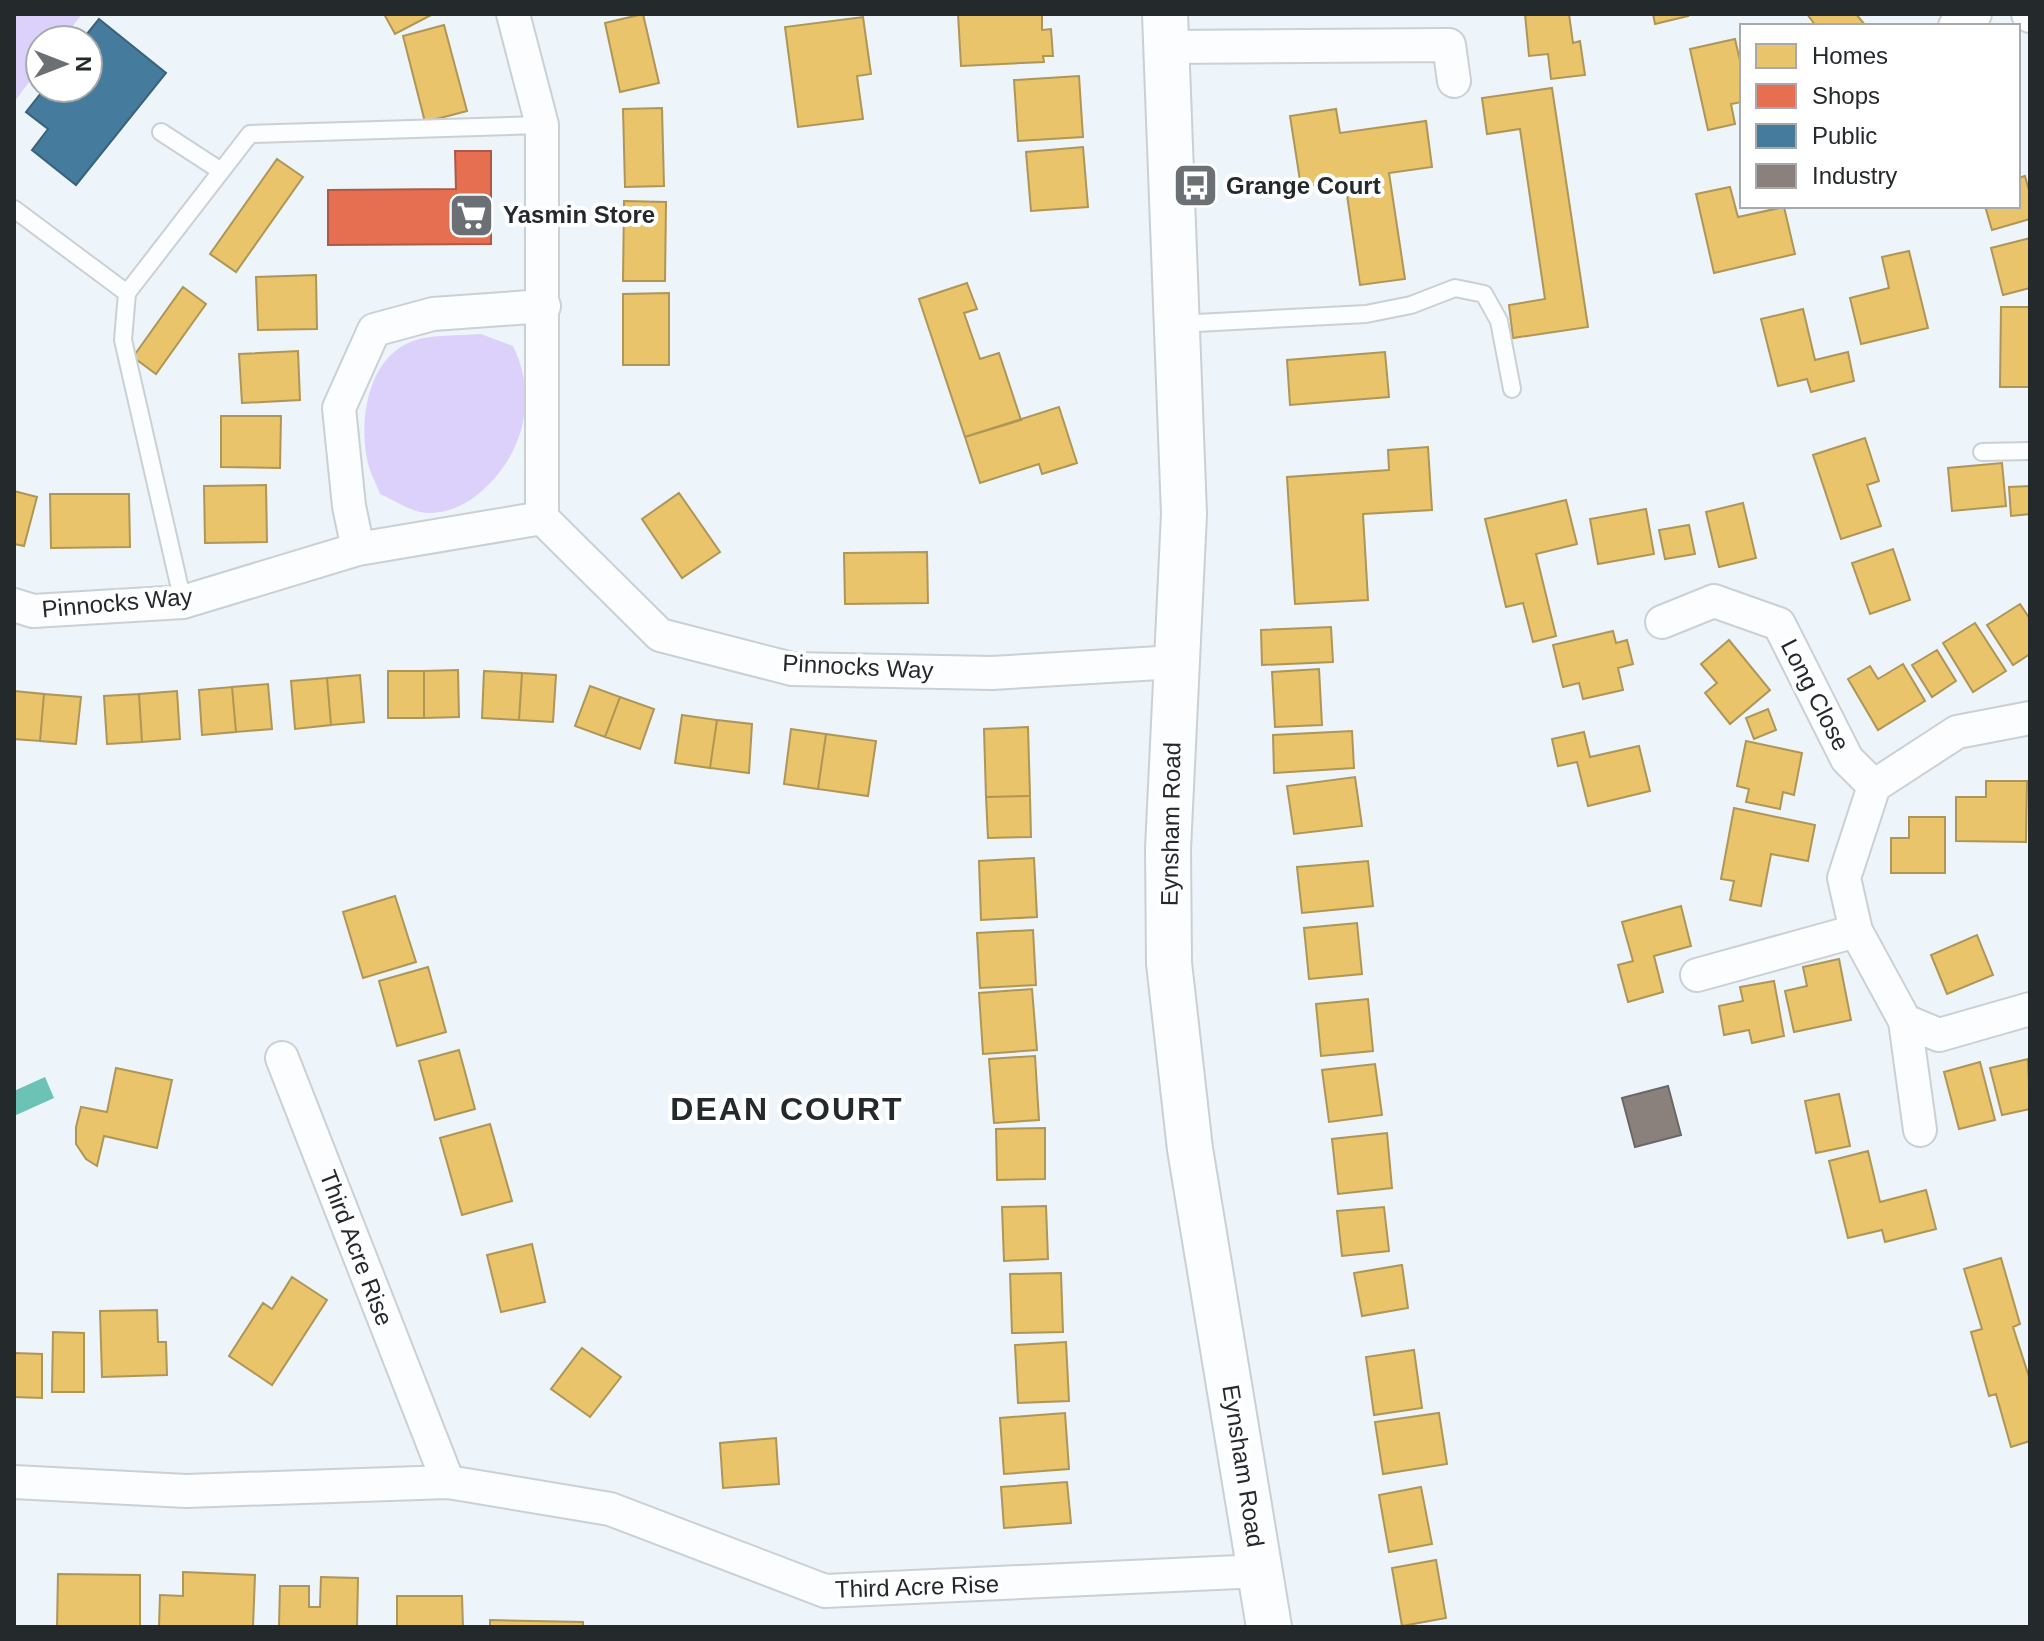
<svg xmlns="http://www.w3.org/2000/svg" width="2044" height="1641" font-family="Arial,sans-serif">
  <rect width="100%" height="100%" fill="#edf4fa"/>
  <!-- green -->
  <path fill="#dbd1fa" d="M14 14H82L62 40H40V68L14 102Z
    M481 334 513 346C539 399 523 458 477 495 462 507 440 516 420 512 407 509 392 499 380 494 376 483 369 471 367 459 359 419 368 357 413 341 432 334 461 336 481 334Z"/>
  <!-- water -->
  <path fill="#6cc2b4" d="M45 1077 54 1098 14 1116V1091Z"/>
  <!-- homes -->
  <path fill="#e9c46a" stroke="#ae9657" stroke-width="2" d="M384 14H433L395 34Z
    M643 14 659 83 620 92 605 23Z
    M958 14H1042V30L1051 29 1053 56H1043L1044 62 961 66Z
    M1525 14H1569L1573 43 1580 41 1585 75 1551 79 1548 54 1529 56Z
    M1653 14H1687L1688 16 1655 24Z
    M1807 14H1856L1866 26H1816Z
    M863 17 871 74 857 76 863 119 798 127 785 27Z
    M444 25 467 111 425 122 403 36Z
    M1735 39 1742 69V102L1731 104 1735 124 1708 130 1690 49Z
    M1079 76 1083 137 1018 141 1014 80Z
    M1552 88 1588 327 1513 338 1509 305 1545 299 1520 129 1487 134 1482 98Z
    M662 108 664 186 625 187 623 109Z
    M1336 109 1340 133 1426 121 1432 167 1389 173 1405 279 1360 285 1345 181 1301 187 1290 116Z
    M1083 147 1088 207 1031 211 1026 152Z
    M277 159 303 177 236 272 210 254Z
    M2025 176 2030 194V219L1992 230 1985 206H2018V178Z
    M1730 187 1738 217 1784 207 1795 254 1714 273 1696 194Z
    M624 201 666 202 665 281H623Z
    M2030 238V288L2003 295 1991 248Z
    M1909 251 1928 328 1861 344 1850 298 1889 288 1882 257Z
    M316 275 317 329 258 330 256 277Z
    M967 283 977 309 964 313 980 359 999 353 1021 420 965 437 919 299Z
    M183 287 206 304 156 374 133 357Z
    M669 293V365H623V294Z
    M2001 307H2030V387H2000Z
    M1803 309 1815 360 1848 352 1854 381 1811 392 1807 379 1778 386 1761 319Z
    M298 351 300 400 242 403 239 354Z
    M1385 352 1389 397 1290 405 1287 360Z
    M1059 407 1077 463 1042 474 1039 464 980 483 965 437Z
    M221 416H281L280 468 221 467Z
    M1865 438 1879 481 1867 485 1881 526 1841 539 1813 455Z
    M1428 447 1432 510 1363 514 1368 600 1295 604 1287 477 1389 470 1388 450Z
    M2002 463 2006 506 1952 511 1948 468Z
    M266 485 267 542 205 543 204 486Z
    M2030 486V514L2011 516 2009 487Z
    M14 491 37 497 24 546 14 544Z
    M679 493 720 552 682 578 642 519Z
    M50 494H129L130 547 51 548Z
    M1566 500 1577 544 1536 554 1556 636 1533 642 1523 603 1506 607 1485 519Z
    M1743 503 1756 558 1719 567 1706 512Z
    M1646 509 1654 554 1598 564 1590 519Z
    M1689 525 1695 554 1665 559 1659 530Z
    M1893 549 1910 600 1870 614 1852 563Z
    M927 552 928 603 845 604 844 553Z
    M2020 604 2030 619V654L2013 665 1987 625Z
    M1975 623 2006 671 1973 692 1943 643Z
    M1331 627 1333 662 1262 665 1261 630Z
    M1613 631 1616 643 1627 640 1633 664 1618 668 1623 690 1583 699 1579 683 1563 687 1553 645Z
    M1729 640 1770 690 1730 724 1705 693 1717 683 1701 664Z
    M1937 650 1956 681 1932 697 1912 665Z
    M1903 664 1925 701 1878 730 1848 679 1870 666 1878 679Z
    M1319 669 1322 725 1275 727 1272 672Z
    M458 670 459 717 424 718V671Z
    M388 671H424V718H388Z
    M484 671 522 673 519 720 482 718Z
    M522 673 556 675 553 722 519 720Z
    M360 675 364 722 331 725 327 678Z
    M327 678 331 725 295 729 291 681Z
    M268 684 272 729 236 732 232 687Z
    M590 686 620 697 605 737 575 726Z
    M232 687 236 732 202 735 199 690Z
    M14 691 44 694 40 741 14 739Z
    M177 691 180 739 142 742 139 694Z
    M44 694 81 697 76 744 40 741Z
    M139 694 142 742 107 744 104 696Z
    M620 697 654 709 640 749 605 737Z
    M1768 709 1776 730 1754 739 1746 718Z
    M682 715 717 720 710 768 675 763Z
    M717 720 752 724 749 773 710 768Z
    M1028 727 1030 796 986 797 984 729Z
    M791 729 826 734 818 789 784 784Z
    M1352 731 1354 768 1274 773 1273 735Z
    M1584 732 1590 757 1639 746 1650 791 1588 806 1577 762 1558 766 1552 739Z
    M826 734 876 741 868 796 818 789Z
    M1746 741 1802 753 1794 795 1783 792 1780 809 1746 802 1749 789 1737 786Z
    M1355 777 1362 826 1294 834 1287 786Z
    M1986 781H2027L2026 842 1956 841V797H1986Z
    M1030 796 1031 837 988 838 986 797Z
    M1734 808 1815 825 1808 861 1771 854 1761 906 1730 900 1734 881 1721 879Z
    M1909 817H1945V873H1891V838H1909Z
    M1034 858 1037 917 981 920 979 861Z
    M1368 861 1373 906 1302 913 1297 867Z
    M395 896 416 962 363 978 343 912Z
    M1681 906 1691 946 1654 956 1663 992 1628 1002 1618 965 1633 961 1622 922Z
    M1357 923 1362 974 1309 979 1304 928Z
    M1033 930 1036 985 980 988 977 933Z
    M1977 935 1993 975 1947 994 1931 955Z
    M1839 959 1851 1020 1794 1032 1785 991 1807 986 1803 967Z
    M428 967 446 1032 397 1046 379 981Z
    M1774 981 1784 1036 1752 1043 1749 1030 1724 1035 1719 1006 1743 1001 1740 987Z
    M1032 989 1037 1050 983 1054 979 993Z
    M1368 999 1373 1051 1321 1056 1316 1004Z
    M459 1050 475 1109 435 1120 419 1061Z
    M1035 1056 1039 1120 994 1123 989 1059Z
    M2028 1059 2030 1109 2002 1115 1990 1068Z
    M1980 1062 1995 1120 1959 1129 1944 1072Z
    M1375 1064 1382 1115 1329 1122 1322 1070Z
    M116 1068 172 1080 157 1148 104 1136 97 1166 86 1159 76 1144V1127L81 1107 107 1112Z
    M1839 1094 1850 1146 1816 1153 1805 1101Z
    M490 1124 512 1201 462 1215 440 1138Z
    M1045 1128V1179L997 1180 996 1129Z
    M1387 1133 1392 1188 1338 1194 1332 1139Z
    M1868 1151 1880 1202 1926 1190 1936 1229 1885 1242 1882 1230 1848 1238 1829 1161Z
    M1046 1206 1048 1259 1004 1261 1002 1207Z
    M1384 1207 1389 1251 1342 1256 1337 1211Z
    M532 1244 545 1302 501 1312 487 1255Z
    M2001 1258 2020 1324 2013 1327 2030 1380V1441L2011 1447 1996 1394 1989 1396 1971 1332 1982 1329 1964 1269Z
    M1402 1265 1408 1308 1362 1316 1354 1273Z
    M1061 1273 1063 1332 1012 1333 1010 1274Z
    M292 1277 327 1300 272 1385 229 1356 263 1303 272 1309Z
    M157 1310 158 1342H166L167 1375 102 1377 100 1311Z
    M53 1332 84 1333V1392H52Z
    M1066 1342 1069 1401 1018 1403 1015 1345Z
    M582 1348 621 1377 590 1417 551 1389Z
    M1414 1350 1422 1408 1374 1415 1366 1357Z
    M14 1353 42 1354V1398L14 1397Z
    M1065 1413 1069 1469 1004 1474 1000 1418Z
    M1439 1413 1447 1464 1383 1474 1375 1422Z
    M776 1438 779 1484 723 1488 720 1443Z
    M1067 1482 1071 1523 1004 1528 1001 1487Z
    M1421 1487 1432 1544 1389 1552 1379 1495Z
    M1436 1560 1446 1618 1402 1626 1392 1568Z
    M183 1572 255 1575 253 1627H159L160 1595 183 1596Z
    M58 1574 140 1575V1627H57Z
    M321 1577 358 1578 357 1627H279L280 1586H309V1607H320Z
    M397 1596H462L463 1627H397Z
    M490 1620 583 1622V1627H490Z"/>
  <!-- shops -->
  <path fill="#e76f51" stroke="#ac5a46" stroke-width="2" d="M455 151H491V244L328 245V190L456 189Z"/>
  <!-- public -->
  <path fill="#457b9d" stroke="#3b627b" stroke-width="2" d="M99 19 166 73 76 185 32 150 48 129 26 112 45 88H88V40H82Z"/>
  <!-- industry -->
  <path fill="#8a817c" stroke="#6b6764" stroke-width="2" d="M1668 1086 1681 1135 1635 1147 1622 1098Z"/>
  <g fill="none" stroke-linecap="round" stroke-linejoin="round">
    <defs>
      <path id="service" d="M161 132 221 171
        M14 209 127 293
        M1178 324 1366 314 1411 305 1455 288 1484 294 1499 321 1512 389
        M1982 452 2030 451
        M183 602 123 340 127 293 250 134 542 125"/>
      <path id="minor" d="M513 14 542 125V518L660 635 792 669 992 673 1176 662
        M2028 14 2030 16
        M1955 26 1975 14
        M1165 47 1449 45 1454 81
        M358 549 349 506 339 408 374 330 433 314 544 306
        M14 605 33 611 183 602 358 549 542 518
        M1662 622 1714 601 1779 624 1847 759 1874 786
        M2030 718 1957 732 1874 786 1844 878 1856 931 1905 1021 1939 1035 2030 1009
        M1697 975 1856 931
        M1905 1021 1920 1130
        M282 1058 448 1482
        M14 1482 186 1491 448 1482 610 1509 825 1591 1260 1571"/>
      <path id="secondary" d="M1165 14 1184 514 1168 849 1169 963 1190 1149 1269 1627"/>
    </defs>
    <!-- service casing -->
    <use href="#service" stroke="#cad0d4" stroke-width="20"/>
    <!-- minor casing -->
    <use href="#minor" stroke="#cad0d4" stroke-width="36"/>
    <!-- secondary casing -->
    <use href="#secondary" stroke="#cad0d4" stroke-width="48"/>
    <!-- service -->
    <use href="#service" stroke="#fcfdfe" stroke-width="16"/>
    <!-- minor -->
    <use href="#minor" stroke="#fcfdfe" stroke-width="32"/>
    <!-- secondary -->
    <use href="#secondary" stroke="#fcfdfe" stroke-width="44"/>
  </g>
  <!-- icons -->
  <defs>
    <symbol id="bus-square" viewBox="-11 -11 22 22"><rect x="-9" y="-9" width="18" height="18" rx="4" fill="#6a7074" stroke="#fff"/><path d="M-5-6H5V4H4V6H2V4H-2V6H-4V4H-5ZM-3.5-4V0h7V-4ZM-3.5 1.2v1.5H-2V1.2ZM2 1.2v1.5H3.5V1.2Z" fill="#fff"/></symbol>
    <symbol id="supermarket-square" viewBox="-11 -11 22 22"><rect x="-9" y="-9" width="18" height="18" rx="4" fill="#6a7074" stroke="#fff"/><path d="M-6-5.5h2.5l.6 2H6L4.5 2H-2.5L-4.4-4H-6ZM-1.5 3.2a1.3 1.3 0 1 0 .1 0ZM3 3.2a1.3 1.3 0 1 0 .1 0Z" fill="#fff"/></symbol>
  </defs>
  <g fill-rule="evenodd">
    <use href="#bus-square" x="1170" y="160" width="51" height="51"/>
    <use href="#supermarket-square" x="446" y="190" width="51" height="51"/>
  </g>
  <g text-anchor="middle" stroke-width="8" stroke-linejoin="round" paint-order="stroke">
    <!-- poi labels -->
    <g font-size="24" font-weight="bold" fill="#24292c" stroke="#fff" text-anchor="start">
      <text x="1226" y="194">Grange Court</text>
      <text x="503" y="223">Yasmin Store</text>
    </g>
    <!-- street labels -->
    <g font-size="24" fill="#24292c" stroke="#fff">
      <text transform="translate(117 603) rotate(-5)" y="8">Pinnocks Way</text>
      <text transform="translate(858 667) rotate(3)" y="8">Pinnocks Way</text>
      <text transform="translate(1815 695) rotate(63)" y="8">Long Close</text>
      <text transform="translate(1171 824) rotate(-89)" y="8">Eynsham Road</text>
      <text transform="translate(356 1248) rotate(69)" y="8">Third Acre Rise</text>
      <text transform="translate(1243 1466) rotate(81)" y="8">Eynsham Road</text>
      <text transform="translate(917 1587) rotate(-2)" y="8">Third Acre Rise</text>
    </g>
    <!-- district labels -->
    <g font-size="32" font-weight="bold" letter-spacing="2" fill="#24292c" stroke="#fff">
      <text x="787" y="1120">DEAN COURT</text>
    </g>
  </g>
  <!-- border -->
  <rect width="2044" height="1641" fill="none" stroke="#24292c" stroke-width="32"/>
  <!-- legend -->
  <rect x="1740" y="24" width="280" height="184" fill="#ffffff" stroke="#a7a9ab" stroke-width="2"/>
  <rect x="1756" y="44" width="40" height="24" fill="#e9c46a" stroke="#a7a9ab" stroke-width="2"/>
  <text x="1812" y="64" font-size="24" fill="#24292c">Homes</text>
  <rect x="1756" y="84" width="40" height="24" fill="#e76f51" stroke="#a7a9ab" stroke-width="2"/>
  <text x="1812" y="104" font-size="24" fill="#24292c">Shops</text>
  <rect x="1756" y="124" width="40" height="24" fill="#457b9d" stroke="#a7a9ab" stroke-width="2"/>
  <text x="1812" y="144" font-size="24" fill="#24292c">Public</text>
  <rect x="1756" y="164" width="40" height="24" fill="#8a817c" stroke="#a7a9ab" stroke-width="2"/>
  <text x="1812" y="184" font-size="24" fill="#24292c">Industry</text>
  <!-- north arrow -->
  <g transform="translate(64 64) rotate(90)"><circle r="38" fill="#ffffff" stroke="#a7a9ab" stroke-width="2"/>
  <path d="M0-6L14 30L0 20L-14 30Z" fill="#6a7074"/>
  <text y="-12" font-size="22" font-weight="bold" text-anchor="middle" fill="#24292c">N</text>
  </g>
</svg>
